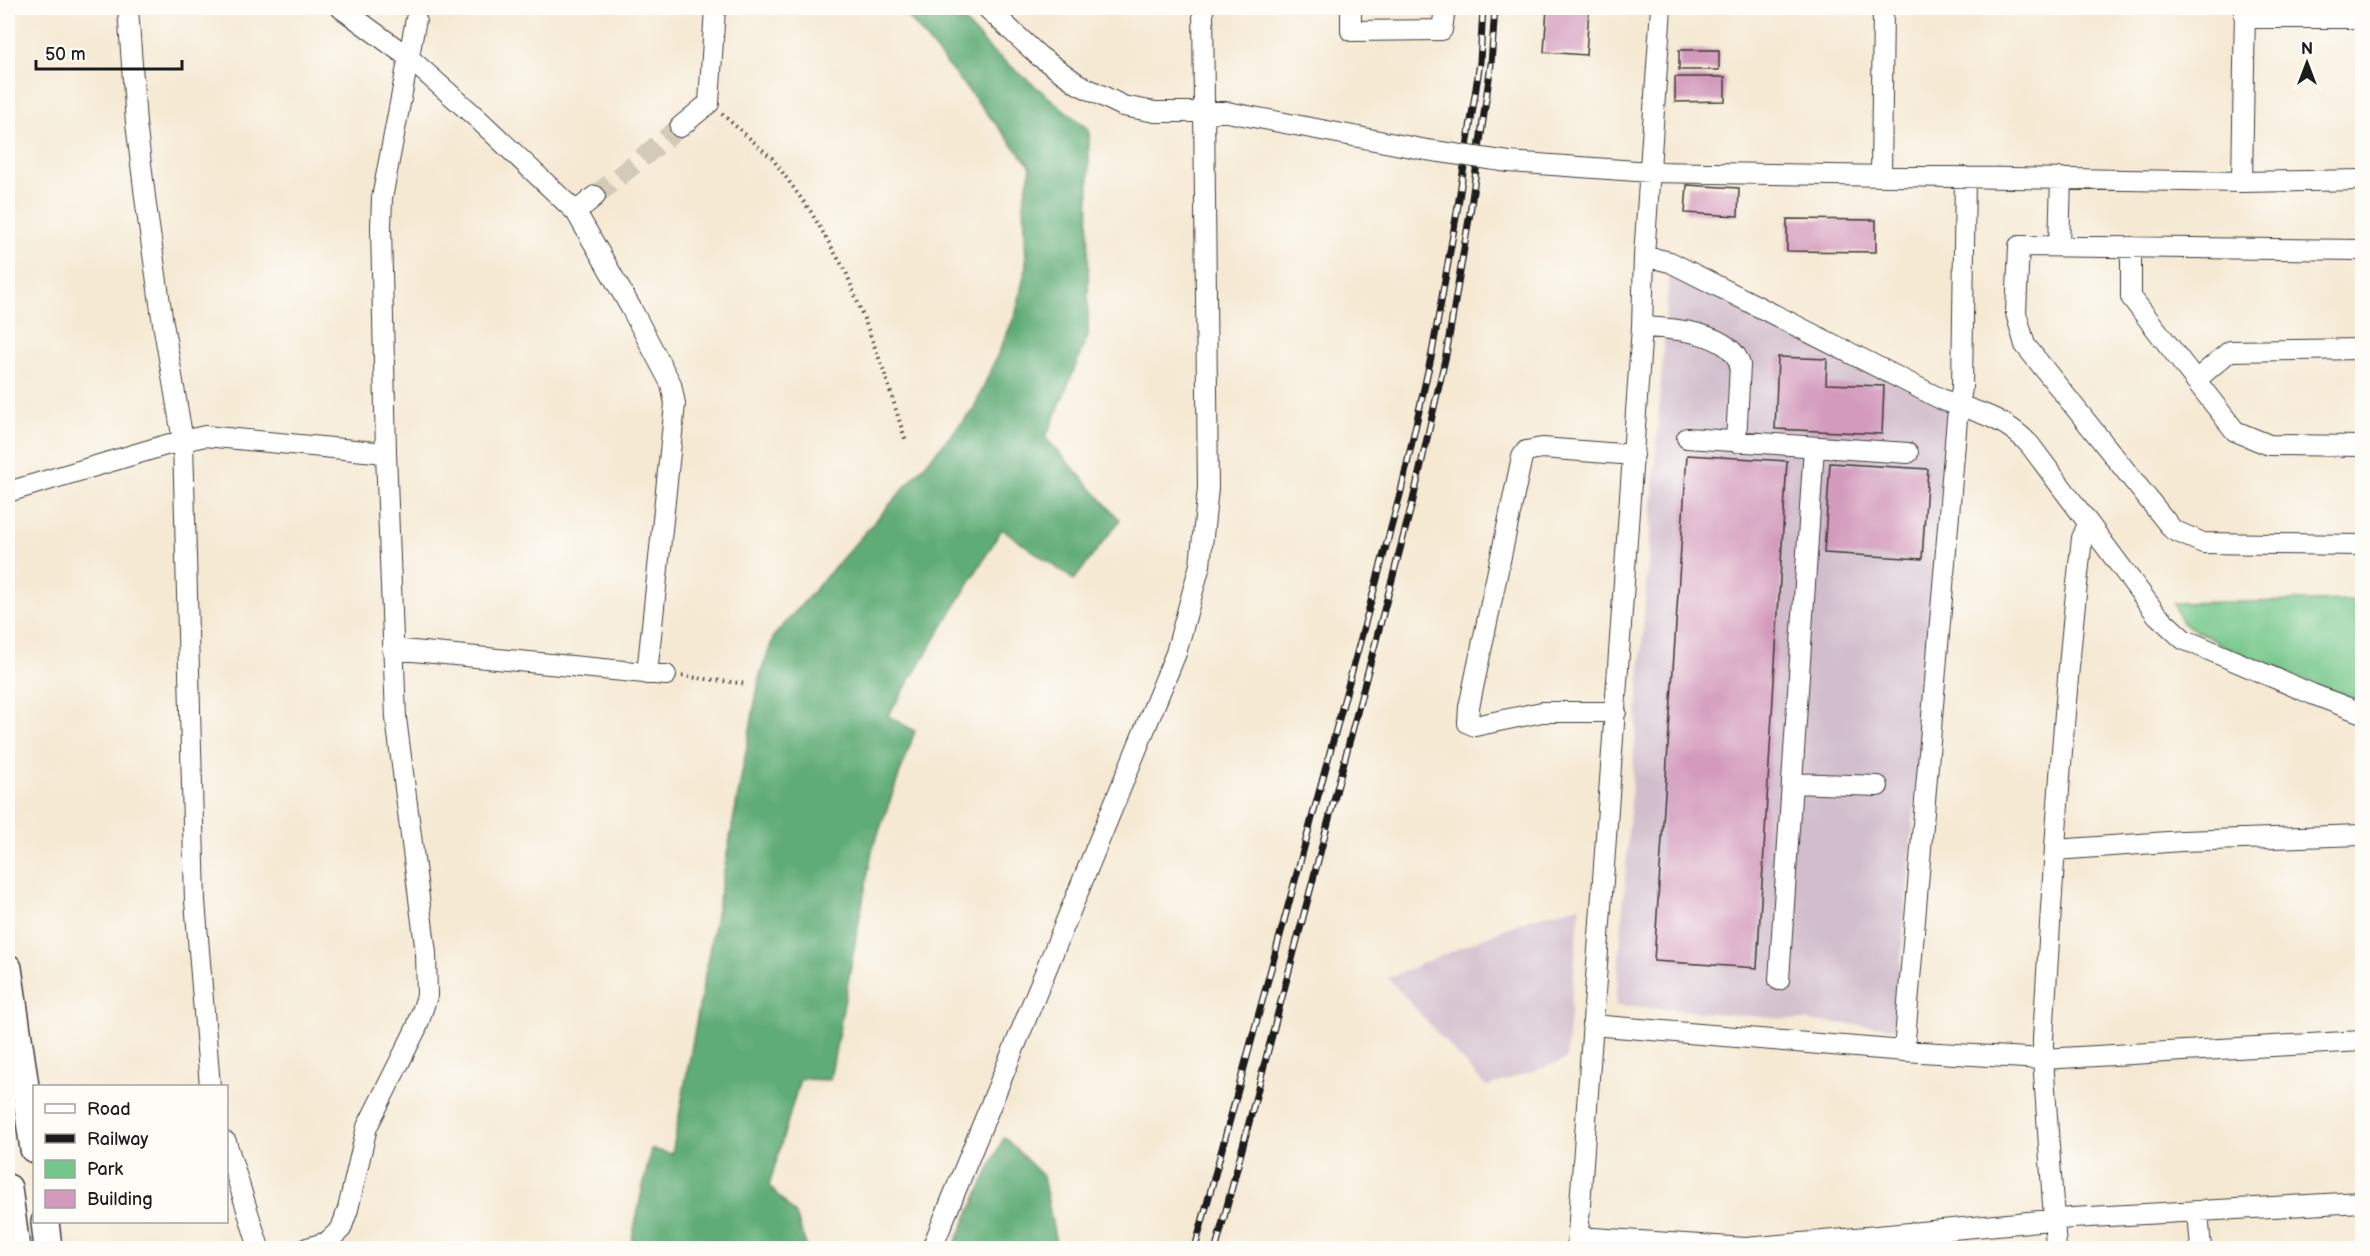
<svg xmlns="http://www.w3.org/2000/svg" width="2370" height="1256" font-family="'Balsamiq Sans',sans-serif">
  <rect width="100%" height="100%" fill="#fdfcf7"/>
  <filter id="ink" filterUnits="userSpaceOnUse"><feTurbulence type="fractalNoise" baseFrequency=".0167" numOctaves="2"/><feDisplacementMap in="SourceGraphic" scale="12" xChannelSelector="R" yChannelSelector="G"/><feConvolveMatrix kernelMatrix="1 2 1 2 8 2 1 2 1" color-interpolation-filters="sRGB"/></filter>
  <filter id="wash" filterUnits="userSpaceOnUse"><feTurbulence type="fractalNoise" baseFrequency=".008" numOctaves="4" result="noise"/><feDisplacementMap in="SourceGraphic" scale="24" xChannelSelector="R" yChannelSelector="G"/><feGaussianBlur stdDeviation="1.35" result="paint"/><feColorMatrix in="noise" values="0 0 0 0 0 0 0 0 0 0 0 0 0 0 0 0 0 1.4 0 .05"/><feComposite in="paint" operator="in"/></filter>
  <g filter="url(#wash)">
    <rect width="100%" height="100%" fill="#f5e9d3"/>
    <!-- industrial -->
    <path fill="#d1bdcc" d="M1669 270 1949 409 1895 1028 1616 1005Z
      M1580 906 1566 1060 1486 1087 1388 978 1528 919Z"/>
    <!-- green -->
    <path fill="#74c78a" stroke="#487253" stroke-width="1.5" d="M2362 600V702L2256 663 2182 623 2173 603Z"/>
    <!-- forest -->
    <path fill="#5fac76" stroke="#3e6449" stroke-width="1.5" d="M901 8H952L991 50 1089 130 1088 336 1046 438 1120 520 1074 580 1002 529 888 716 915 731 872 851 830 1080 800 1079 769 1186 796 1215 807 1248H630L651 1149 672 1154 760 675 774 636 973 410 1016 313 1026 266 1024 198 1031 167Z
      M1004 1137 1043 1176 1057 1248H953Z"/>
    <g id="blocks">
      <!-- building -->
      <path fill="#d39abc" d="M1547 8H1589L1586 55 1544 52Z
        M1679 50H1719V70H1679Z
        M1675 77H1725V101L1675 102Z
        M1687 185 1739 188 1738 216 1685 213Z
        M1787 219 1876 220V252L1787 251Z
        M1778 357 1827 359 1826 384 1884 386 1882 434 1775 429Z
        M1687 455 1787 461 1757 968 1654 961Z
        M1830 463 1928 469 1922 559 1824 553Z"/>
    </g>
  </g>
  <g filter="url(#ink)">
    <use href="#blocks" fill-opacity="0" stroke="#3d3b37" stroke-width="1.5"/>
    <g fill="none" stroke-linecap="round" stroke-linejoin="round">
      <!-- minor-tunnel -->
      <path stroke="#d4cab8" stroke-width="20" stroke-dasharray="20 10" stroke-linecap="butt" d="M595 196 680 127"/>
      <defs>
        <path id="minor" d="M128 8 136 123 146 205 162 317 183 441 195 901 210 1086
          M341 8 408 57 478 119 576 212 631 308 671 384 675 404 647 674
          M987 8 1039 56 1078 84 1123 106 1155 112H1227L1427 150
          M1351 8V31L1442 30 1445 8
          M2245 18H2362
          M680 127 709 103 715 8
          M1509 162 1650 172 2242 182 2362 180
          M1881 175 1883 8
          M2242 182 2245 8
          M576 212 595 196
          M2059 246 2061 178
          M2131 247V297L2235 431 2269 445 2362 446
          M2362 250 2019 246 2016 313 2025 345 2173 530 2203 543 2362 545
          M1644 256 1670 262 1943 400C1975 411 2006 418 2030 445L2157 615 2183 639 2312 694 2362 713
          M1642 327C1671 328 1731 332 1740 365L1736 442
          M2196 380 2230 351 2362 349
          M1687 438 1908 453
          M8 492 166 445 205 436 386 453
          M392 649 666 675
          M1616 712H1542L1475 726 1468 723 1469 707 1522 457 1526 451 1542 448 1634 455
          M1792 783 1878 786
          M2055 850 2182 841 2362 835
          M1779 980 1814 447
          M1592 1025 1904 1051 2043 1059 2362 1041
          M1904 1051 1957 419 1962 388 1965 177
          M226 1142 259 1248
          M2198 1212 2201 1248
          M1578 1237 1746 1248 2072 1218 2362 1202
          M307 1248 327 1242 341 1229 348 1209 367 1127 417 1027 427 996 426 953 396 718 386 453 381 227 382 198 416 19
          M932 1248 1176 653 1200 565 1208 488 1203 8
          M1577 1248 1642 327 1644 256 1661 8
          M2056 1248 2043 1059V1039C2053 872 2063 705 2082 538L2088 524"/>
        <path id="highway" d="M8 968 34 1149
          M8 1188 16 1248
          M45 1222 48 1248"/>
      </defs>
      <!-- minor casing -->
      <use href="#minor" stroke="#3d3b37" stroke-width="22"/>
      <!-- highway casing -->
      <use href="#highway" stroke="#3d3b37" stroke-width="30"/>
      <!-- path -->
      <path stroke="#3d3b37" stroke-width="4" stroke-dasharray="1.5 4.5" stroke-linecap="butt" d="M722 114 772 158 811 212 846 272 884 371 906 442
        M682 676 747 684"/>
      <!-- minor -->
      <use href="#minor" stroke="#fff" stroke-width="20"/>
      <!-- highway -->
      <use href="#highway" stroke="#fff" stroke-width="27"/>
      <defs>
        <path id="rail" d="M1195 1248 1401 491 1432 353 1457 212 1480 62 1483 8
          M1216 1248 1413 500 1446 355 1470 213 1491 64 1495 8"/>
      </defs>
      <!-- rail casing -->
      <use href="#rail" stroke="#1c1c1c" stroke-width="7"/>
      <!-- rail -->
      <use href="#rail" stroke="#fdfcf7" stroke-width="4.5" stroke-dasharray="14" stroke-linecap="butt"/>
      <defs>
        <path id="minor-bridge" d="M1427 150 1509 162"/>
      </defs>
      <!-- minor-bridge casing -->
      <use href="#minor-bridge" stroke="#3d3b37" stroke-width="22" stroke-linecap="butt"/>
      <!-- minor-bridge -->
      <use href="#minor-bridge" stroke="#fff" stroke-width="20"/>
    </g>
  </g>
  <!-- margin -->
  <rect width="2370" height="1256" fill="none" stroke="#fdfcf7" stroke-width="30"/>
  <!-- legend -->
  <rect x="33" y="1085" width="195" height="138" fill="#fdfcf7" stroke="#a3a29f" stroke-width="1.5"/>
  <rect x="45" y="1104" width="30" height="9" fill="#ffffff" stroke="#a3a29f" stroke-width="1.5"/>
  <text x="87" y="1115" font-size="18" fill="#1c1c1c">Road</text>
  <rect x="45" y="1134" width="30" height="9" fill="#1c1c1c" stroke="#a3a29f" stroke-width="1.5"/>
  <text x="87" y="1145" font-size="18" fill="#1c1c1c">Railway</text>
  <rect x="45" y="1160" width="30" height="18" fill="#74c78a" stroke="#a3a29f" stroke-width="1.5"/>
  <text x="87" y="1175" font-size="18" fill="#1c1c1c">Park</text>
  <rect x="45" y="1190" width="30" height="18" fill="#d39abc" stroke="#a3a29f" stroke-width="1.5"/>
  <text x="87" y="1205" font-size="18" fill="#1c1c1c">Building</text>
  <!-- north arrow -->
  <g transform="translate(2307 63)" stroke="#fdfcf7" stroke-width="4.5" paint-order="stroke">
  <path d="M0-4.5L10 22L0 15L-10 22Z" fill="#1c1c1c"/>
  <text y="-9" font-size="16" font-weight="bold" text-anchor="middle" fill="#1c1c1c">N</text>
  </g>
  <!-- scale -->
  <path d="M36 60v9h146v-9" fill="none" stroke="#1c1c1c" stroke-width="3"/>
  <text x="45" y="60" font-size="18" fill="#1c1c1c" stroke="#fdfcf7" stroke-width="4.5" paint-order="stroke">50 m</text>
</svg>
